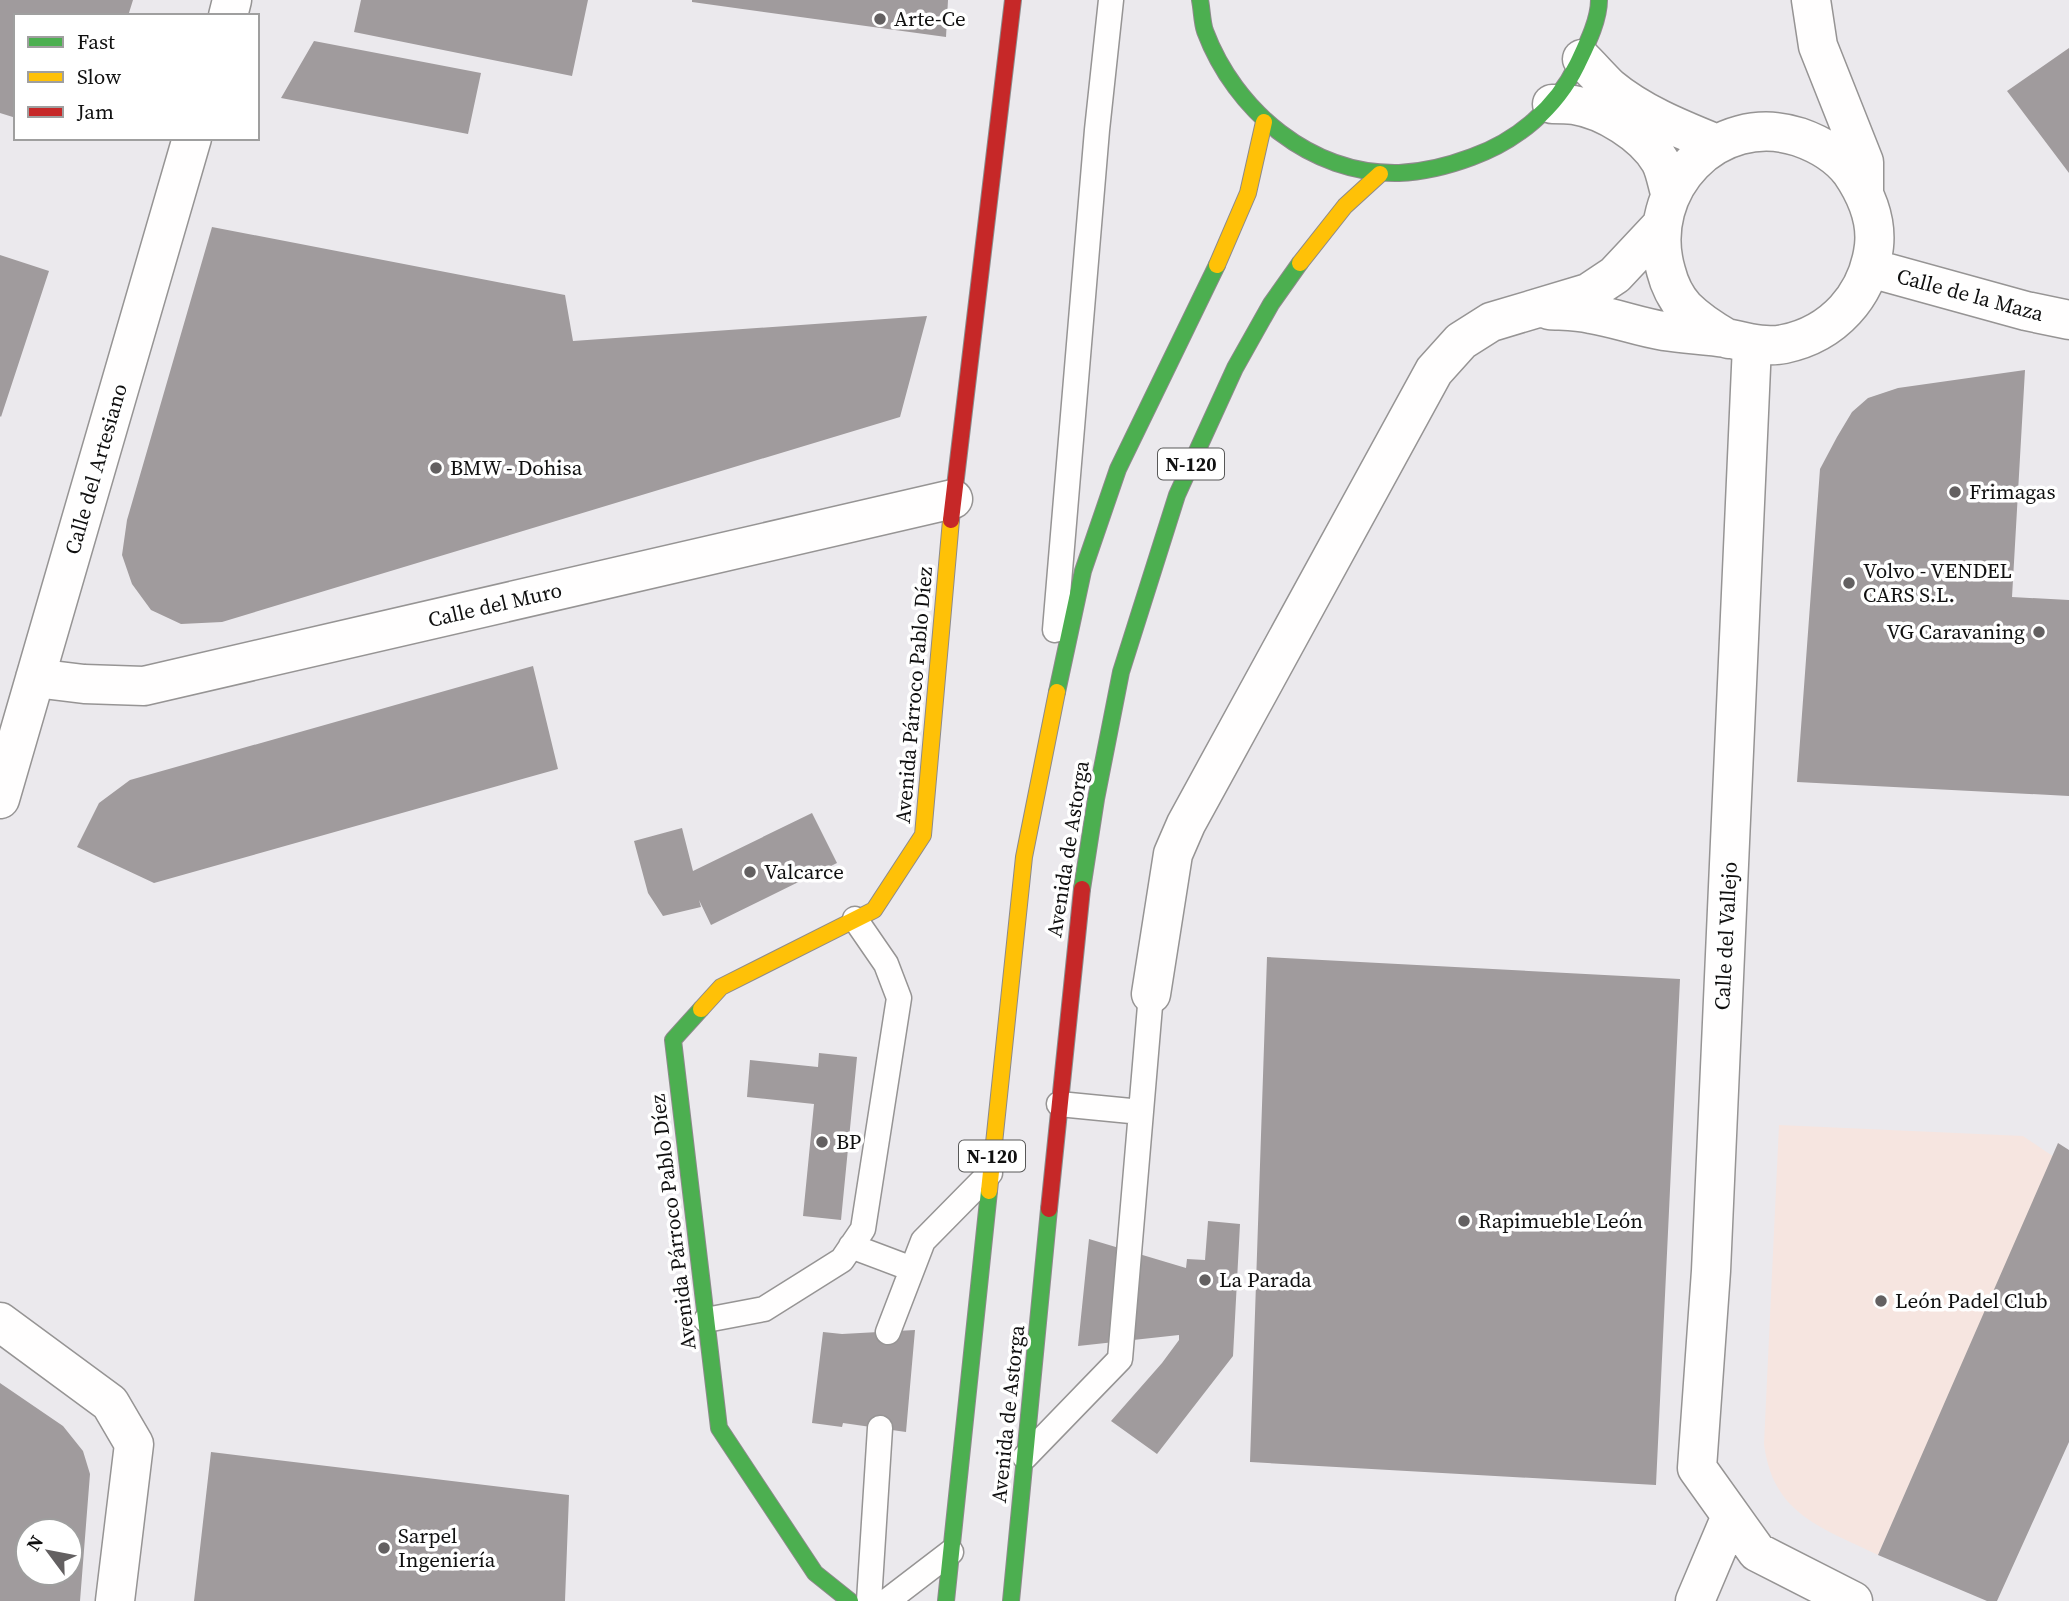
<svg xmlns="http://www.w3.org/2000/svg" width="2069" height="1601" font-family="'Source Serif 4',serif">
  <rect width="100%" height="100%" fill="#fcf6f7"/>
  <!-- industrial -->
  <path fill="#ebe9ed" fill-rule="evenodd" d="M0 0H2069V1601H0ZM16 16H257V138H16ZM28 1531H70V1573H28Z"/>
  <!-- pitch -->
  <path fill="#f6e5e0" d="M1779 1125 2023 1136 2054 1157 1878 1555C1821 1527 1773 1515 1764 1444Z"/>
  <!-- building -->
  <path fill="#a09b9d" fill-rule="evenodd" d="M0 0H133L128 16H16V118L0 113Z
    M361 0H588L572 76 354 32Z
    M692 0H948L946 37 692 2Z
    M314 41 481 73 468 134 281 98Z
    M2069 48V173L2007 91Z
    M212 227 565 295 573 341 927 316 900 417 222 622 181 624 151 610 132 584 122 555 127 520Z
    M0 255 49 271 1 417 0 416Z
    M2025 370 2012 597 2069 600V796L1797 782 1820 469 1837 437 1852 412 1868 398 1898 388Z
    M533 666 558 769 154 883 77 847 99 803 130 780Z
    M812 813 837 863 711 925 699 900 701 907 663 916 648 893 634 841 682 828 693 871Z
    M1267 957 1680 979 1656 1485 1250 1462Z
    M819 1053 857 1057 841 1220 803 1216 814 1104 747 1097 750 1060 818 1067Z
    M2058 1143 2069 1150V1442L1997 1601H1987L1878 1555Z
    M1208 1221 1240 1224 1233 1356 1157 1454 1111 1421 1162 1363 1179 1340V1335L1078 1346 1089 1239 1186 1268 1187 1259 1205 1260Z
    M915 1330 906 1432 843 1423 842 1427 812 1423 823 1332 842 1334Z
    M0 1383 63 1426 83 1451 90 1474 80 1601H0ZM28 1531H70V1573H28Z
    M211 1452 569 1495 565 1601H194Z"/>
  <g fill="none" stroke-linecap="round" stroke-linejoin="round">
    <defs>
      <path id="lane" d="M1055 630 1097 130 1111 0
        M1059 1104 1141 1112
        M851 1246 912 1269
        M706 1320 764 1309 842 1260 863 1229 899 998 886 964 855 919
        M888 1332 923 1241 990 1173
        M1025 1457 1120 1359 1151 994
        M869 1601 880 1428
        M887 1601 951 1552"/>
      <path id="street" d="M1811 0 1818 46 1864 162V190
        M228 16 232 0
        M1582 59C1591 68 1600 78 1609 87 1640 113 1680 129 1717 144
        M1552 104C1559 104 1567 104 1574 105 1605 110 1644 134 1660 161 1665 170 1667 183 1670 193
        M1870 268 2026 311 2069 320
        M1549 310C1563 311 1578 311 1591 314 1616 318 1639 327 1664 331 1685 334 1706 335 1727 338 1746 342 1764 348 1784 344 1833 334 1868 296 1874 246 1877 218 1866 194 1851 172 1838 155 1819 144 1799 137 1717 110 1642 189 1666 271 1669 283 1676 298 1685 308 1698 321 1712 330 1728 339
        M1752 345 1711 1271 1697 1468 1757 1552 1853 1601
        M35 678 84 684 144 686 953 499
        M0 799 192 138
        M1151 994 1173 854 1186 824 1434 371 1461 341 1491 322 1588 293 1615 275 1660 227
        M0 1322 110 1403 134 1444 115 1601
        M1695 1601 1731 1516"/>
      <path id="fast" d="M1200 0C1202 10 1202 22 1205 31 1235 111 1311 175 1399 173 1424 172 1448 166 1472 157 1517 141 1556 108 1577 65 1586 46 1599 21 1599 0
        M1057 692 1083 571 1118 469 1217 265
        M1082 889 1096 799 1121 672 1177 495 1235 368 1271 304 1300 263
        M701 1009 673 1040 719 1428 815 1573 850 1601
        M946 1601 989 1191
        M1011 1601 1049 1209"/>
      <path id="slow" d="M1300 263 1345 206 1380 174
        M1217 265 1248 193 1264 122
        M701 1009 721 987 874 910 923 835 951 520
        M989 1191 1024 857 1057 692"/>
      <path id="jam" d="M951 520 1013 0
        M1049 1209 1082 889"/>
    </defs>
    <!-- lane casing -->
    <use href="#lane" stroke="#969494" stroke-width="27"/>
    <!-- street casing -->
    <use href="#street" stroke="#969494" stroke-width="41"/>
    <!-- fast casing -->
    <use href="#fast" stroke="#8d8a8b" stroke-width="18"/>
    <!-- slow casing -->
    <use href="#slow" stroke="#8d8a8b" stroke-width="18"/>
    <!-- jam casing -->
    <use href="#jam" stroke="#8d8a8b" stroke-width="18"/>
    <!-- lane -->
    <use href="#lane" stroke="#fffefe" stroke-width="24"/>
    <!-- street -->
    <use href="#street" stroke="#fffefe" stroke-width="38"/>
    <!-- fast -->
    <use href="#fast" stroke="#4caf50" stroke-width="16"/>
    <!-- slow -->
    <use href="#slow" stroke="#ffc107" stroke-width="16"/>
    <!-- jam -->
    <use href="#jam" stroke="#c62828" stroke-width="16"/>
  </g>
  <!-- markers -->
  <g fill="#636061" stroke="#fff" stroke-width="2.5">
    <circle cx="880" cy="19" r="7"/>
    <circle cx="436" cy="468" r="7"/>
    <circle cx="1955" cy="492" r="7"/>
    <circle cx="1849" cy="583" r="7"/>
    <circle cx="2039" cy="632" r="7"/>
    <circle cx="750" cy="872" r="7"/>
    <circle cx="822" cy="1142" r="7"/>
    <circle cx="1464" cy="1221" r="7"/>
    <circle cx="1205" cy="1280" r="7"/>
    <circle cx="1881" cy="1301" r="7"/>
    <circle cx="384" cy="1548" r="7"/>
  </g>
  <g text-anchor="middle" stroke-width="7" stroke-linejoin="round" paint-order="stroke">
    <!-- shield labels -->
    <g fill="#fff" stroke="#585858" stroke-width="2">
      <rect x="1158" y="448.5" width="66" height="31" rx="5"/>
      <rect x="959" y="1140.5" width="66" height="31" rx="5"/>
    </g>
    <g font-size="19" font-weight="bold" fill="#101010">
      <text x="1191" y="471">N-120</text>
      <text x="992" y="1163">N-120</text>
    </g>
    <!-- poi labels -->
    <g font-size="21" fill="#101010" stroke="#fff" text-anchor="start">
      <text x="894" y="26">Arte-Ce</text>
      <text x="450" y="475">BMW - Dohisa</text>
      <text x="1969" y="499">Frimagas</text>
      <text x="1863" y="578">Volvo - VENDEL<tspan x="1863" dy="24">CARS S.L.</tspan></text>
      <text x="2025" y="639" text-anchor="end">VG Caravaning</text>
      <text x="764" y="879">Valcarce</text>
      <text x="836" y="1149">BP</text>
      <text x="1478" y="1228">Rapimueble León</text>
      <text x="1219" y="1287">La Parada</text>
      <text x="1895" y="1308">León Padel Club</text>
      <text x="398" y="1543">Sarpel<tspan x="398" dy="24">Ingeniería</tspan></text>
    </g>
    <!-- street labels -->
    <g font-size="21" fill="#101010" stroke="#fff">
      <text transform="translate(1970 295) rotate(15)" y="7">Calle de la Maza</text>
      <text transform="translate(96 469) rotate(-74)" y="7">Calle del Artesiano</text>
      <text transform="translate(495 605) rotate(-13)" y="7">Calle del Muro</text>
      <text transform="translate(914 695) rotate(-85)" y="7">Avenida Párroco Pablo Díez</text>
      <text transform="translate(1068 849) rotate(-81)" y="7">Avenida de Astorga</text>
      <text transform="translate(1726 936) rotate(-87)" y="7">Calle del Vallejo</text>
      <text transform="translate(673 1222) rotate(-97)" y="7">Avenida Párroco Pablo Díez</text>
      <text transform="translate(1008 1414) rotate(-84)" y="7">Avenida de Astorga</text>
    </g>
  </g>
  <!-- legend -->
  <rect x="14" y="14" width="245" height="126" fill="#ffffff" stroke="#9f9f9f" stroke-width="2"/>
  <rect x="28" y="37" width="35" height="10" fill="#4caf50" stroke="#9f9f9f" stroke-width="2"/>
  <text x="77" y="49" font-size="21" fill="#101010">Fast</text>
  <rect x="28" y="72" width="35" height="10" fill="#ffc107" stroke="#9f9f9f" stroke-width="2"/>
  <text x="77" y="84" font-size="21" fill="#101010">Slow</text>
  <rect x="28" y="107" width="35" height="10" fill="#c62828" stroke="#9f9f9f" stroke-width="2"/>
  <text x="77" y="119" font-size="21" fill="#101010">Jam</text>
  <!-- north arrow -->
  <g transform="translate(49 1552) rotate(302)"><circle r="33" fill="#ffffff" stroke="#9f9f9f" stroke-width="2"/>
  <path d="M0-5L12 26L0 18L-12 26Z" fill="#636061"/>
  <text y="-10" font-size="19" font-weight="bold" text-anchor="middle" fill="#101010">N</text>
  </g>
</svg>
